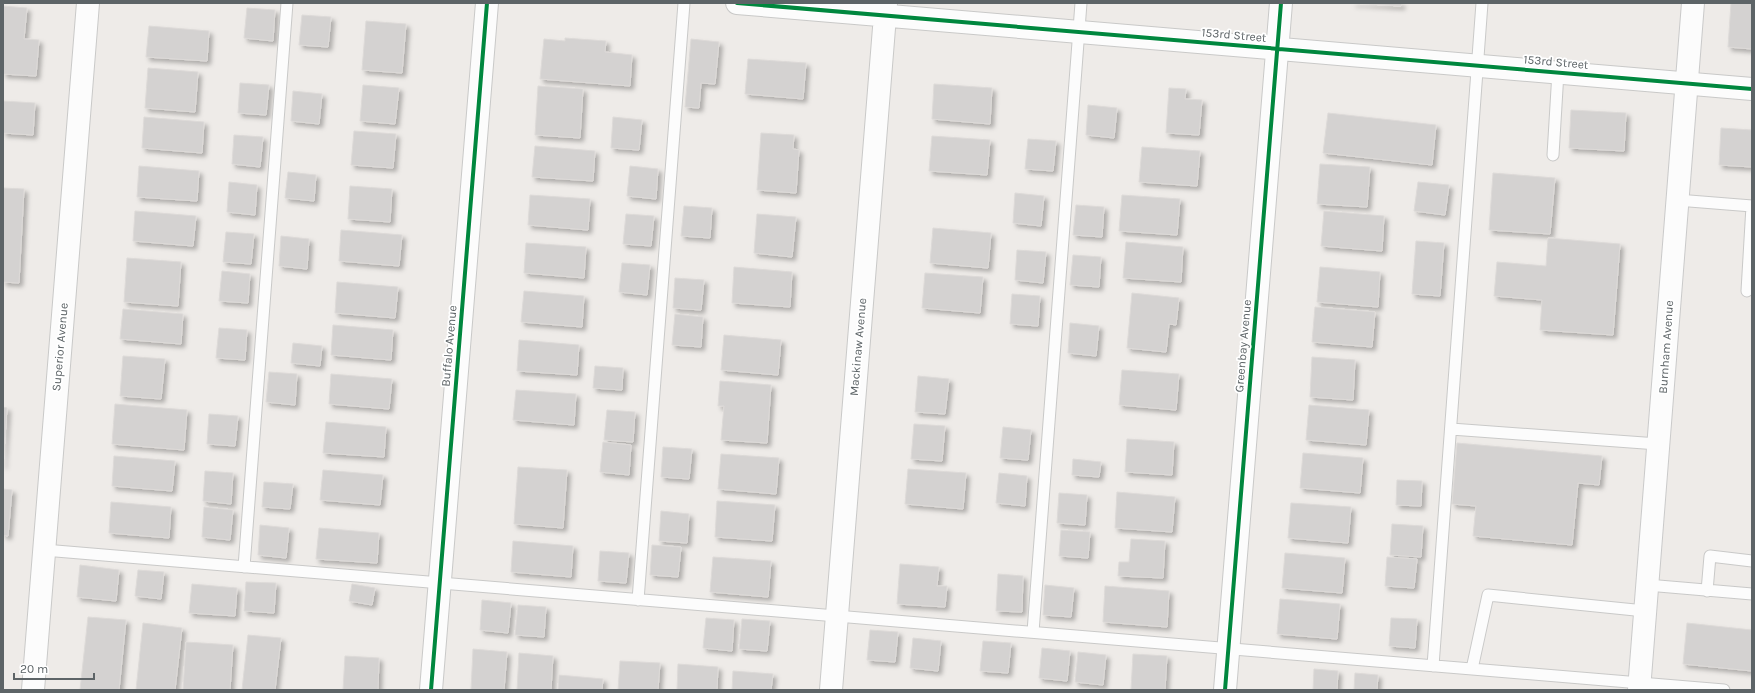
<svg xmlns="http://www.w3.org/2000/svg" width="1755" height="693" font-family="Karla,sans-serif">
  <defs>
    <filter id="shadow"><feDropShadow dx="3.5" dy="3.5" stdDeviation="2" flood-color="#0004"/></filter>
  </defs>
  <rect width="100%" height="100%" fill="#eeebe8"/>
  <!-- building -->
  <path fill="#d4d2d1" stroke="#dddad8" filter="url(#shadow)" d="M1352 3H1402L1401 6Z
    M1731 3H1752V49L1728 47Z
    M3 6 27 8 24 39 39 40 36 76 3 74Z
    M247 8 275 10 273 41 244 38Z
    M302 15 331 17 328 47 299 45Z
    M366 21 406 24 402 73 362 70Z
    M149 26 209 31 207 61 146 57Z
    M565 38 606 41 605 52 632 55 630 86 540 79 544 39 565 41Z
    M691 39 719 42 715 84 701 83 699 108 685 107Z
    M748 59 806 63 803 99 745 94Z
    M148 68 198 72 195 112 145 108Z
    M240 83 269 85 266 115 238 113Z
    M934 84 992 88 990 124 932 119Z
    M363 85 399 88 395 124 360 121Z
    M538 86 583 89 580 138 535 135Z
    M1169 88 1186 89 1185 99 1202 100 1199 135 1166 133Z
    M293 91 322 94 319 124 291 121Z
    M3 101 35 103 33 135 3 133Z
    M1088 105 1117 108 1114 138 1086 135Z
    M1571 110 1626 113 1624 151 1569 148Z
    M1328 113 1436 125 1432 165 1323 153Z
    M144 117 204 122 202 153 142 148Z
    M613 117 642 120 639 150 611 148Z
    M1721 128 1752 130V167L1719 165Z
    M354 131 396 134 393 168 351 165Z
    M761 133 794 135 793 149 799 150 796 193 757 190Z
    M234 135 263 137 260 167 232 164Z
    M932 136 990 140 987 175 929 171Z
    M1028 139 1056 141 1053 171 1025 169Z
    M535 146 595 151 593 181 532 177Z
    M1142 147 1200 151 1197 186 1139 182Z
    M1320 164 1370 167 1367 207 1317 204Z
    M139 166 199 171 197 201 137 197Z
    M630 166 658 169 656 199 627 196Z
    M288 172 316 175 314 201 285 198Z
    M1493 173 1555 178 1550 234 1489 230Z
    M229 182 257 185 255 215 227 212Z
    M1418 182 1449 185 1445 215 1414 211Z
    M350 186 392 189 390 222 348 219Z
    M3 188 24 189 19 283 3 282Z
    M1015 193 1044 196 1041 226 1013 223Z
    M530 195 590 199 588 230 528 225Z
    M1122 195 1180 199 1177 235 1119 231Z
    M1076 205 1104 207 1102 237 1073 235Z
    M684 206 712 208 710 238 681 236Z
    M135 211 196 216 193 246 133 241Z
    M1324 211 1384 216 1382 251 1321 246Z
    M626 214 654 216 651 246 623 244Z
    M757 214 796 217 792 257 754 253Z
    M933 228 991 233 988 268 930 263Z
    M341 230 402 235 399 266 339 261Z
    M226 232 254 234 251 264 223 262Z
    M281 236 309 239 307 269 279 266Z
    M1548 238 1620 244 1613 335 1540 330 1542 300 1494 296 1497 262 1546 266Z
    M1416 241 1444 243 1440 296 1412 294Z
    M1126 242 1183 247 1181 282 1123 278Z
    M526 243 586 247 584 278 524 273Z
    M1017 250 1046 252 1043 283 1015 280Z
    M1073 255 1101 257 1099 287 1070 285Z
    M127 258 181 262 178 306 124 302Z
    M622 263 650 265 647 295 619 292Z
    M734 267 792 272 790 307 732 303Z
    M1320 267 1380 272 1378 307 1317 302Z
    M222 271 250 274 248 303 219 301Z
    M925 273 983 277 980 313 922 308Z
    M675 278 704 280 701 310 673 308Z
    M337 282 398 287 395 318 335 313Z
    M524 291 584 296 582 327 521 322Z
    M1132 293 1179 298 1176 325 1169 324 1166 352 1127 348Z
    M1012 294 1040 296 1038 326 1010 324Z
    M1315 307 1375 312 1372 347 1312 342Z
    M123 309 183 314 181 344 120 339Z
    M675 314 703 317 701 347 672 345Z
    M1070 323 1099 326 1096 356 1068 353Z
    M333 325 393 330 391 360 331 355Z
    M219 328 247 330 245 360 216 358Z
    M724 335 781 340 778 375 721 370Z
    M519 340 579 345 577 375 517 371Z
    M293 343 322 346 320 366 291 363Z
    M123 356 165 359 161 399 120 396Z
    M1312 357 1355 360 1353 400 1310 397Z
    M595 366 623 368 622 390 593 388Z
    M1122 370 1179 374 1176 410 1119 405Z
    M269 372 297 374 295 405 266 402Z
    M331 374 392 379 389 409 329 404Z
    M918 376 949 379 945 414 915 412Z
    M720 381 771 385 767 443 721 440 724 406H718Z
    M516 390 576 394 574 425 513 420Z
    M115 404 187 410 184 450 112 444Z
    M1309 405 1369 410 1366 445 1306 440Z
    M3 407 7 408 3 466Z
    M607 410 635 412 633 442 604 440Z
    M209 414 238 416 235 446 207 444Z
    M326 422 386 427 384 457 323 453Z
    M914 424 945 426 942 461 911 459Z
    M1003 427 1031 430 1028 460 1000 458Z
    M1127 439 1174 442 1172 475 1125 472Z
    M603 442 631 445 629 475 600 472Z
    M1457 443 1602 456 1599 485 1578 483 1572 545 1473 536 1476 506 1452 504Z
    M663 447 692 449 689 479 661 477Z
    M1303 453 1363 458 1360 493 1300 488Z
    M721 454 779 458 776 494 718 489Z
    M114 456 175 461 172 491 112 486Z
    M1073 459 1101 462 1099 477 1072 475Z
    M518 467 567 470 563 528 514 524Z
    M908 469 966 473 963 509 905 504Z
    M323 470 383 475 380 505 320 500Z
    M205 471 233 473 231 504 203 501Z
    M999 473 1027 476 1025 506 996 503Z
    M1397 480 1422 481 1421 506 1396 505Z
    M264 482 293 484 290 509 262 507Z
    M3 489 12 490 8 536 3 535Z
    M1117 492 1175 497 1172 532 1115 528Z
    M1059 493 1087 495 1085 525 1057 523Z
    M717 501 775 505 772 541 715 537Z
    M111 502 171 507 169 538 109 533Z
    M1291 503 1351 507 1348 543 1288 538Z
    M204 507 233 510 230 540 202 537Z
    M661 511 689 514 687 543 659 541Z
    M1392 524 1423 526 1421 557 1390 555Z
    M260 525 289 528 286 558 258 555Z
    M319 528 379 533 377 563 316 559Z
    M1061 530 1090 532 1088 558 1059 556Z
    M1131 539 1165 541 1163 578 1118 576 1119 562H1129Z
    M513 541 573 546 571 577 511 572Z
    M652 545 681 547 678 577 650 575Z
    M600 551 629 553 626 583 598 581Z
    M1285 553 1345 558 1342 593 1282 588Z
    M713 557 771 561 768 597 710 592Z
    M1387 557 1417 559 1414 588 1385 586Z
    M900 564 939 567 937 586H947L945 607 897 604Z
    M80 565 119 570 116 601 77 597Z
    M138 570 164 572 161 599 135 596Z
    M998 574 1023 576 1022 612 996 611Z
    M246 582 276 583 274 613 244 611Z
    M192 584 237 588 235 616 189 613Z
    M352 584 375 588 372 605 349 601Z
    M1045 585 1074 588 1071 617 1043 615Z
    M1105 586 1169 591 1167 627 1103 622Z
    M1280 599 1340 604 1337 639 1277 634Z
    M482 600 511 603 508 633 480 630Z
    M518 605 546 607 544 637 515 635Z
    M88 617 126 620 119 690H80Z
    M706 618 734 620 732 651 703 648Z
    M1391 618 1417 619 1415 648 1389 646Z
    M742 619 770 621 767 651 739 649Z
    M143 623 182 628 175 690H136Z
    M1687 623 1752 630V671L1683 664Z
    M870 630 898 632 895 662 867 660Z
    M248 635 281 638 275 690H242Z
    M913 638 941 641 938 671 910 668Z
    M983 641 1011 643 1008 673 980 671Z
    M186 642 233 645 230 690H183Z
    M1042 648 1070 651 1067 681 1039 678Z
    M473 649 507 652 504 690H471Z
    M1078 652 1106 655 1103 685 1075 682Z
    M519 653 553 656 551 690H517Z
    M1133 654 1167 656 1165 690H1131Z
    M345 656 379 658 378 690H343Z
    M620 661 660 663 658 690H618Z
    M678 664 718 667 717 690H677Z
    M1314 669 1338 671 1337 690H1313Z
    M733 671 773 674 771 690H732Z
    M1355 673 1378 675 1377 690H1354Z
    M559 675 603 679 602 690H558Z"/>
  <g fill="none" stroke-linecap="round" stroke-linejoin="round">
    <defs>
      <path id="service" d="M1553 155 1558 72
        M1677 200 1752 206 1747 291
        M1451 429 1658 444
        M44 550 1724 690
        M244 567 287 3
        M1647 585 1752 594
        M1707 591 1710 556 1752 561
        M638 600 684 3
        M1033 632 1081 3
        M1433 666 1482 3
        M1472 669 1488 595 1645 611"/>
      <path id="minor" d="M737 3 1752 89
        M33 690 88 3
        M431 690 487 3
        M831 690 886 3
        M1225 690 1281 3"/>
      <path id="secondary" d="M1639 690 1693 3"/>
    </defs>
    <!-- service casing -->
    <use href="#service" stroke="#c9c9c8" stroke-width="13"/>
    <!-- minor casing -->
    <use href="#minor" stroke="#c9c9c8" stroke-width="24"/>
    <!-- secondary casing -->
    <use href="#secondary" stroke="#cacaca" stroke-width="24"/>
    <!-- service -->
    <use href="#service" stroke="#fcfcfc" stroke-width="11"/>
    <!-- minor -->
    <use href="#minor" stroke="#fcfcfc" stroke-width="22"/>
    <!-- secondary -->
    <use href="#secondary" stroke="#fcfcfc" stroke-width="22"/>
    <defs>
      <path id="cycleway" d="M737 3 1752 89
        M431 690 487 3
        M1225 690 1281 3"/>
    </defs>
    <!-- cycleway casing -->
    <use href="#cycleway" stroke="#fff" stroke-width="6"/>
    <!-- cycleway -->
    <use href="#cycleway" stroke="#00873e" stroke-width="4"/>
  </g>
  <g text-anchor="middle" stroke-width="3.5" stroke-linejoin="round" paint-order="stroke">
    <!-- street labels -->
    <g font-size="12" fill="#5d6467" stroke="#fff">
      <text transform="translate(1234 35) rotate(5)" y="4">153rd Street</text>
      <text transform="translate(1556 62) rotate(5)" y="4">153rd Street</text>
      <text transform="translate(449 346) rotate(-85)" y="4">Buffalo Avenue</text>
      <text transform="translate(1243 346) rotate(-85)" y="4">Greenbay Avenue</text>
      <text transform="translate(60 347) rotate(-85)" y="4">Superior Avenue</text>
      <text transform="translate(858 347) rotate(-85)" y="4">Mackinaw Avenue</text>
      <text transform="translate(1666 347) rotate(-86)" y="4">Burnham Avenue</text>
    </g>
  </g>
  <!-- border -->
  <rect width="1755" height="693" fill="none" stroke="#5d6467" stroke-width="8"/>
  <!-- scale -->
  <path d="M14 673v6h80v-6" fill="none" stroke="#5d6467" stroke-width="2"/>
  <text x="20" y="673" font-size="12" fill="#5d6467" stroke="#ffffff" stroke-width="3" paint-order="stroke">20 m</text>
</svg>
